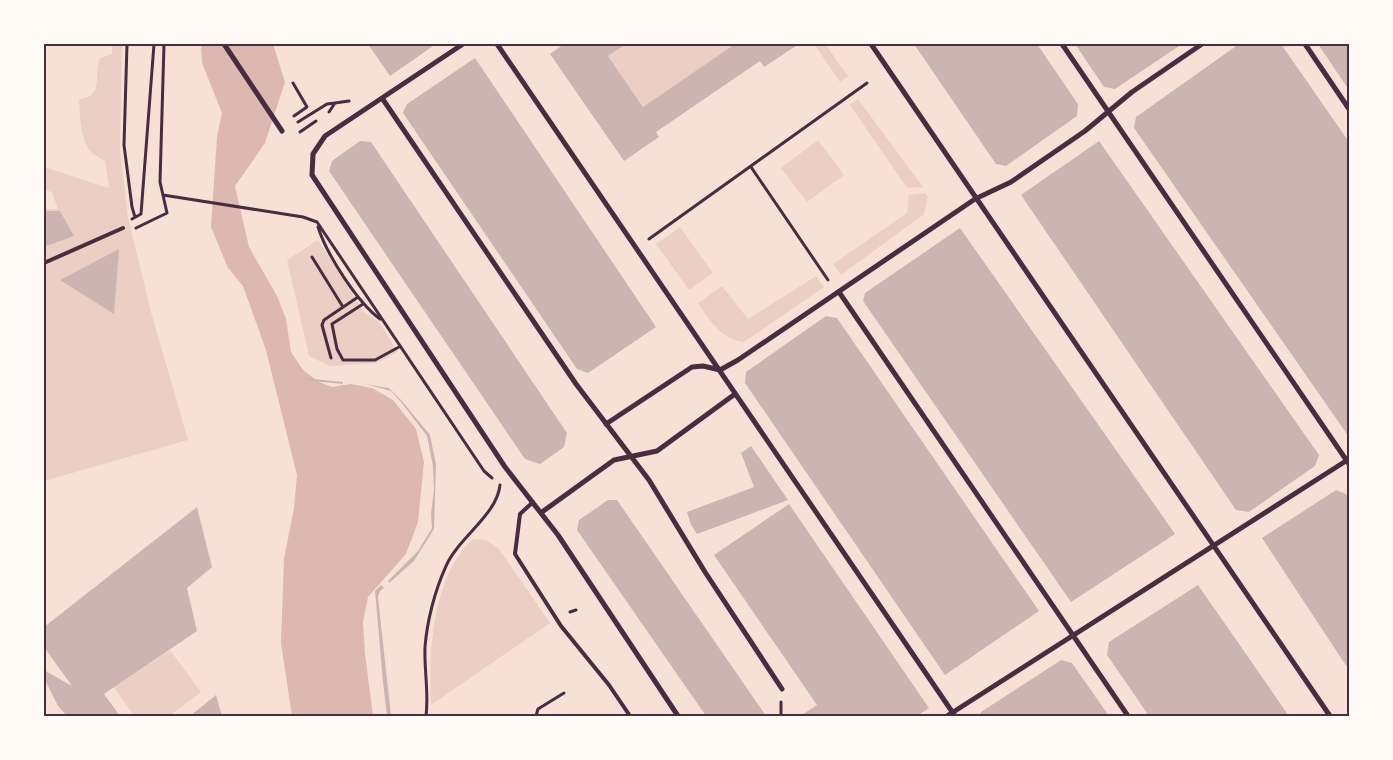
<svg xmlns="http://www.w3.org/2000/svg" width="1393" height="760" font-family="'Varela Round',sans-serif">
  <rect width="100%" height="100%" fill="#f7e1d7"/>
  <!-- green -->
  <path fill="#ebcfc5" d="M112 44H122L120 150 128 217 151 312 188 440 44 481V247L73 236 60 211H44V209H58L52 192 44 190V167L109 188 105 161C100 158 92 154 89 150 80 135 80 116 79 99 105 97 93 75 100 58L112 54Z
    M626 44H735L643 107 608 56Z
    M814 44H825L848 76 840 82Z
    M858 99 923 187 907 188 850 105Z
    M818 140 844 175 807 202 781 168Z
    M925 193 928 197 924 214 841 275 833 264 907 213 909 195Z
    M680 227 713 273 689 290 656 244Z
    M318 240 364 312 379 322 398 352 377 363 330 366 309 356 287 260Z
    M816 276 824 287 744 342C722 340 709 320 698 303L722 286 748 319Z
    M473 539 486 540 499 549 550 623 431 705C428 655 432 576 473 539Z
    M170 650 201 692 169 716H134L114 687Z"/>
  <!-- water -->
  <path fill="#dcb8b0" d="M201 44H273L285 82 265 143 235 186 249 247 277 296 286 319 291 352 303 370 319 382 332 387 351 384 372 388 393 400 416 429 424 462 418 522 406 554 368 597 363 622 365 654 373 716H292L281 643 284 559 294 508 297 475 266 350 243 286 228 268 211 227 217 137 222 113 202 63Z"/>
  <!-- building -->
  <path fill="#ccb4b1" d="M368 44H436L390 76Z
    M564 44H626L608 56 643 107 735 44H799L764 67 760 61 656 132 659 137 624 161 550 54Z
    M914 44H1037L1078 104 1077 116 1006 166 996 164Z
    M1075 44H1182L1115 89 1104 87Z
    M1239 44H1281L1349 142V437L1134 128 1136 117Z
    M1318 44H1349V90Z
    M475 58 656 327 588 373 577 369 403 113 407 104Z
    M360 141 371 142 567 433 564 447 540 464 525 459 329 171 332 161Z
    M1099 141 1319 455 1315 466 1249 512 1236 510 1021 195Z
    M44 211H60L74 236 44 247Z
    M960 228 1175 534 1071 602 863 301 865 293Z
    M119 249 114 314 60 280Z
    M826 316 837 318 1039 611 945 675 745 383 746 372Z
    M303 378 343 382V384L312 381Z
    M365 384 389 388 402 401 430 435 436 465 434 529 414 561 389 583 388 581 418 551 432 528 431 514 434 491 433 466 427 436 401 402 391 391Z
    M751 446 788 500 697 534 691 525 687 512 754 487 741 453Z
    M1336 490 1346 494 1349 499V670L1262 538Z
    M608 500H617L766 716H706L577 530 579 520Z
    M789 504 929 708 917 716H800L817 705 714 555Z
    M197 507 212 567 187 588 197 631 104 694 120 716H67L58 706 44 678V670L72 686 44 647V627Z
    M381 585 384 588 380 591 378 597 391 716H387L383 682 375 591Z
    M1198 585 1289 716H1149L1107 655 1109 642Z
    M1061 660 1072 663 1109 716H980L981 712Z
    M216 695 222 716H190Z"/>
  <g fill="none" stroke-linecap="round" stroke-linejoin="round">
    <!-- path -->
    <path stroke="#4a2c40" stroke-width="3" d="M127 44 124 145 132 207 135 217
      M293 83 307 107 294 116
      M335 103 349 101
      M298 122 327 104 335 103 329 112
      M300 132 316 121
      M751 167 828 280
      M163 195 303 217 317 222 484 471 492 478
      M132 219 141 214 154 44
      M318 227C327 255 357 302 380 319
      M136 228 167 213 160 182 164 44
      M649 239 867 83
      M312 257 343 307
      M363 304 332 324 337 349 343 360H375L399 347
      M331 358 322 325 324 320 358 297
      M570 612 576 610
      M426 716C429 693 424 670 425 647 427 621 435 590 446 566 459 537 497 515 500 485
      M536 716 538 709 564 693
      M781 716V702"/>
    <!-- service -->
    <path stroke="#4a2c40" stroke-width="4" d="M44 263 123 228
      M533 502 520 514 515 554 561 626 609 685 630 716"/>
    <!-- minor -->
    <path stroke="#4a2c40" stroke-width="5" d="M224 44 282 131
      M463 44 325 136 313 154 312 175 505 467 558 535 678 716
      M497 44 955 716
      M871 44 1330 716
      M1062 44 1349 464
      M1305 44 1349 109
      M382 98 576 384 649 480 705 572 782 689
      M839 292 1128 716
      M606 424 692 367 703 366 720 370 738 360 975 199 1011 182 1085 131 1132 92 1202 44
      M542 512 614 460 657 451 735 394
      M947 716 1349 459"/>
  </g>
  <!-- border -->
  <rect width="1393" height="760" fill="none" stroke="#fffaf5" stroke-width="90"/>
  <rect x="45" y="45" width="1303" height="670" fill="none" stroke="#4a2c40" stroke-width="2"/>
</svg>
